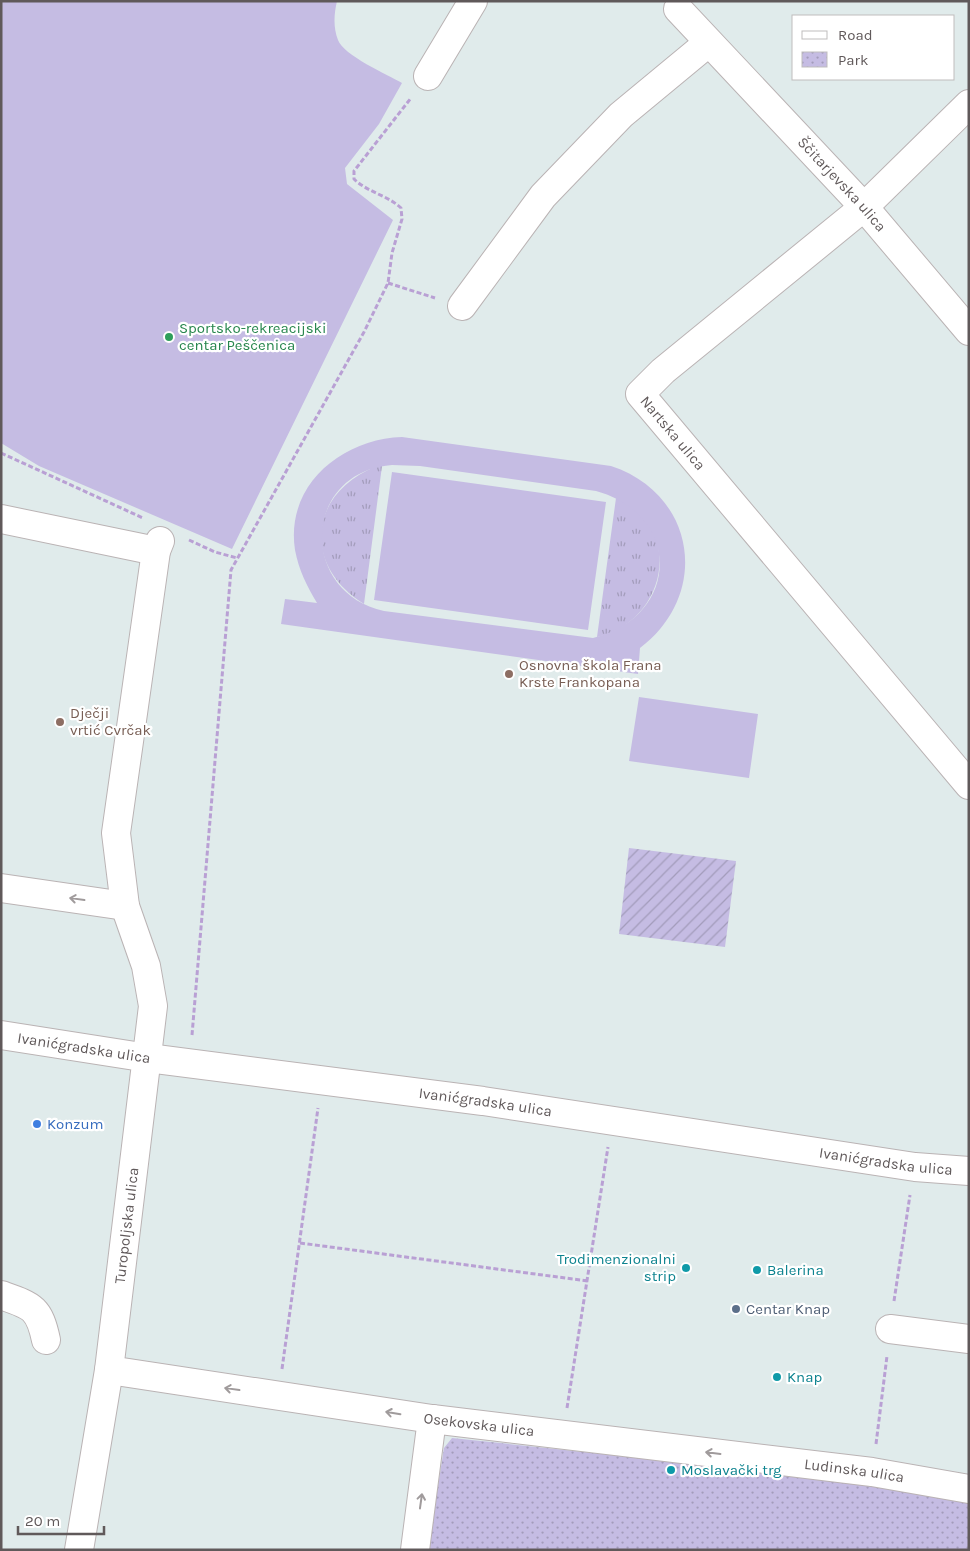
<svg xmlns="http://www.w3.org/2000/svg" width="970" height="1551" font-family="Karla,sans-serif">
  <defs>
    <pattern id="grass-tufts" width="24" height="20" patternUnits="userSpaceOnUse" patternTransform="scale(1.25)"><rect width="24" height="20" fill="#c5bce3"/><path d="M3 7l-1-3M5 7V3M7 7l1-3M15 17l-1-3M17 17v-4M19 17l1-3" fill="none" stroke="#a39cbb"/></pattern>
    <pattern id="park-dots" width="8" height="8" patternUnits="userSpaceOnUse" patternTransform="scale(1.25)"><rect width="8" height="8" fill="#c5bce3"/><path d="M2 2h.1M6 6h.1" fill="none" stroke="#a39cbb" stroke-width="1.8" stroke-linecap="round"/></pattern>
    <pattern id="garden-furrows" width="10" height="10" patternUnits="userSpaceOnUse" patternTransform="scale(1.25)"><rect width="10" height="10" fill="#c5bce3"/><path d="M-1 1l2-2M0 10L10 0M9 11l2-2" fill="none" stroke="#a39cbb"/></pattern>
  </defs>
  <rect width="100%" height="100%" fill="#e0ebeb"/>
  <!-- grass -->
  <path fill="url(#grass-tufts)" d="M377 466H382L364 604C302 566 308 493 377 466Z
    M616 498C686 527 666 622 597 637Z"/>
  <!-- park -->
  <path fill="url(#park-dots)" d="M452 1438 954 1491 960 1501 969 1503V1550H430L429 1543 444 1448Z"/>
  <!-- garden -->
  <path fill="url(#garden-furrows)" d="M629 848 736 861 725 947 619 934Z"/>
  <!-- pitch -->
  <path fill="#c5bce3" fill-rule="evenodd" d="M1 1H337C334 14 333 27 338 40 343 55 388 75 402 83L379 124 345 168 347 184 393 220 232 549 39 466 1 443Z
    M402 437 611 466C696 494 711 594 640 648L638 674 281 624 285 599 317 603C307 586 299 571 295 550 285 485 342 439 402 437ZM392 465 420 466 596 491C683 515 680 617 593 638L384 611C298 592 302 472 392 465Z
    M392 472 606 502 588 630 374 600Z
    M639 697 758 714 749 778 629 761Z"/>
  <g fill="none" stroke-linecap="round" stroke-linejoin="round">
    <defs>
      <g id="minor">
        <path id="s1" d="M678 9 864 207 969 331"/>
        <path d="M428 76 473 1"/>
        <path id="s2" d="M969 104 864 207 663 371 640 394 969 785"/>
        <path d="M462 306 543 196 621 115 708 43"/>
        <path d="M1 519 156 551"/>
        <path d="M1 888 125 906"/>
        <path id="s3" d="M1 1035 148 1058 483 1101 915 1167 969 1171"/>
        <path d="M1 1295C32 1306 39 1307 46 1340"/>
        <path d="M890 1329 969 1339"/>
        <path id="s4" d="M109 1370 432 1419 872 1472 969 1489"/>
        <path id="s5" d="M79 1550 109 1370 153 1006 146 966 125 906 116 833 156 551 160 541"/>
        <path d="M415 1550 432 1419"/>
      </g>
    </defs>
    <!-- minor casing -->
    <use href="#minor" stroke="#bab3b4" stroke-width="30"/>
    <!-- path -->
    <path stroke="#b9a0d4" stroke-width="3" stroke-dasharray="5 2.5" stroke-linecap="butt" d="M388 283 435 298
      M1 453 143 518
      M189 540 215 552 237 558
      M192 1035 231 570 364 332 388 283 392 253 402 219 401 208C387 195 367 192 354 179V171L411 98
      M300 1243 588 1281
      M894 1301 910 1195
      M282 1369 318 1108
      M567 1408 608 1147
      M876 1444 887 1356"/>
    <!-- minor -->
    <use href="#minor" stroke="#fff" stroke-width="28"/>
  </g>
  <!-- one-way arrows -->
  <defs><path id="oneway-shaft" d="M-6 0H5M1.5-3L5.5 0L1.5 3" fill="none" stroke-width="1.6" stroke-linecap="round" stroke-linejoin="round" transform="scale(1.25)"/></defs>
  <g stroke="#a09b9c">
    <use href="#oneway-shaft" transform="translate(77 899) rotate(-172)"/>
    <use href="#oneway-shaft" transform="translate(232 1389) rotate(-172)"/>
    <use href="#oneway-shaft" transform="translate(393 1413) rotate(-171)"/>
    <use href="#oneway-shaft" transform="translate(713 1453) rotate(-173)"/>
    <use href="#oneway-shaft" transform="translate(421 1501) rotate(-82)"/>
  </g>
  <!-- markers -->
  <circle fill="#2e9e5b" stroke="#fff" stroke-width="2" cx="169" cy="337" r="5"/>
  <g fill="#8d6e63" stroke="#fff" stroke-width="2">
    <circle cx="509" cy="674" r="5"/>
    <circle cx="60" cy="722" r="5"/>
  </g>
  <circle fill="#3f7fe0" stroke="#fff" stroke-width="2" cx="37" cy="1124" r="5"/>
  <g fill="#0f9aa8" stroke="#fff" stroke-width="2">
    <circle cx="686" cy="1268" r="5"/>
    <circle cx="757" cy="1270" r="5"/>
    <circle cx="777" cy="1377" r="5"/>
    <circle cx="671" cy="1470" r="5"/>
  </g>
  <circle fill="#5c6f8a" stroke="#fff" stroke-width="2" cx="736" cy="1309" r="5"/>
  <g text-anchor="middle" stroke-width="4.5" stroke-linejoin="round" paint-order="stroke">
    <!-- street labels -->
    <g font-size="15" fill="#60595a" stroke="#fff">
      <text dy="5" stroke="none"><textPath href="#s1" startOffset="240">Ščitarjevska ulica</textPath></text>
      <text dy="5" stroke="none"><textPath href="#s2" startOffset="490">Nartska ulica</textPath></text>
      <text dy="5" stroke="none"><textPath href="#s3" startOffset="84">Ivanićgradska ulica</textPath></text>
      <text dy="5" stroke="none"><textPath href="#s3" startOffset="489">Ivanićgradska ulica</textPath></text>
      <text dy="5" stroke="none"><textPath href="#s3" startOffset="894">Ivanićgradska ulica</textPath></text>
      <text dy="5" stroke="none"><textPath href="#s5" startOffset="328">Turopoljska ulica</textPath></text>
      <text dy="5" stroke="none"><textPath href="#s4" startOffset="374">Osekovska ulica</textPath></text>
      <text dy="5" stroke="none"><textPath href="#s4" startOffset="752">Ludinska ulica</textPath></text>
    </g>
    <!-- leisure labels -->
    <g font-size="15" fill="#27864d" stroke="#fff" text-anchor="start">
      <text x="179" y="333">Sportsko-rekreacijski<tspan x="179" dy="17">centar Peščenica</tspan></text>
    </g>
    <!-- education labels -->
    <g font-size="15" fill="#785e54" stroke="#fff" text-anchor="start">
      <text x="519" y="670">Osnovna škola Frana<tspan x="519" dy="17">Krste Frankopana</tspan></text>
      <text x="70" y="718">Dječji<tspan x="70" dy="17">vrtić Cvrčak</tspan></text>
    </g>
    <!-- shop labels -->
    <g font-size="15" fill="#366cbe" stroke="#fff" text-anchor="start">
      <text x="47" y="1129">Konzum</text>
    </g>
    <!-- culture labels -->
    <g font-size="15" fill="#0d838f" stroke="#fff" text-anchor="start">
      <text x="676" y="1264" text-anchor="end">Trodimenzionalni<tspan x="676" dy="17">strip</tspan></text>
      <text x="767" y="1275">Balerina</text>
      <text x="787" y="1382">Knap</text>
      <text x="681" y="1475">Moslavački trg</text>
    </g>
    <!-- service labels -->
    <g font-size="15" fill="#4e5e75" stroke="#fff" text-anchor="start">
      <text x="746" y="1314">Centar Knap</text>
    </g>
  </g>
  <!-- border -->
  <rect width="970" height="1551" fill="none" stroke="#60595a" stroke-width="5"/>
  <!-- legend -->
  <rect x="792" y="15" width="162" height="65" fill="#ffffff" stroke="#bfbdbd"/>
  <rect x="802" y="31" width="25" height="8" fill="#ffffff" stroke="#bfbdbd"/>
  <text x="838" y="40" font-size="15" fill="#60595a">Road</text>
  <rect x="802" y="52" width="25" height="15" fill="url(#park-dots)" stroke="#bfbdbd"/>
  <text x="838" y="65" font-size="15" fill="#60595a">Park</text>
  <!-- scale -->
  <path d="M18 1526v8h86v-8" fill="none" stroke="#60595a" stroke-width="2.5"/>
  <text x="25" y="1526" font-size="15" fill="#60595a" stroke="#ffffff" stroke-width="4" paint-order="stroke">20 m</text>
</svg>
